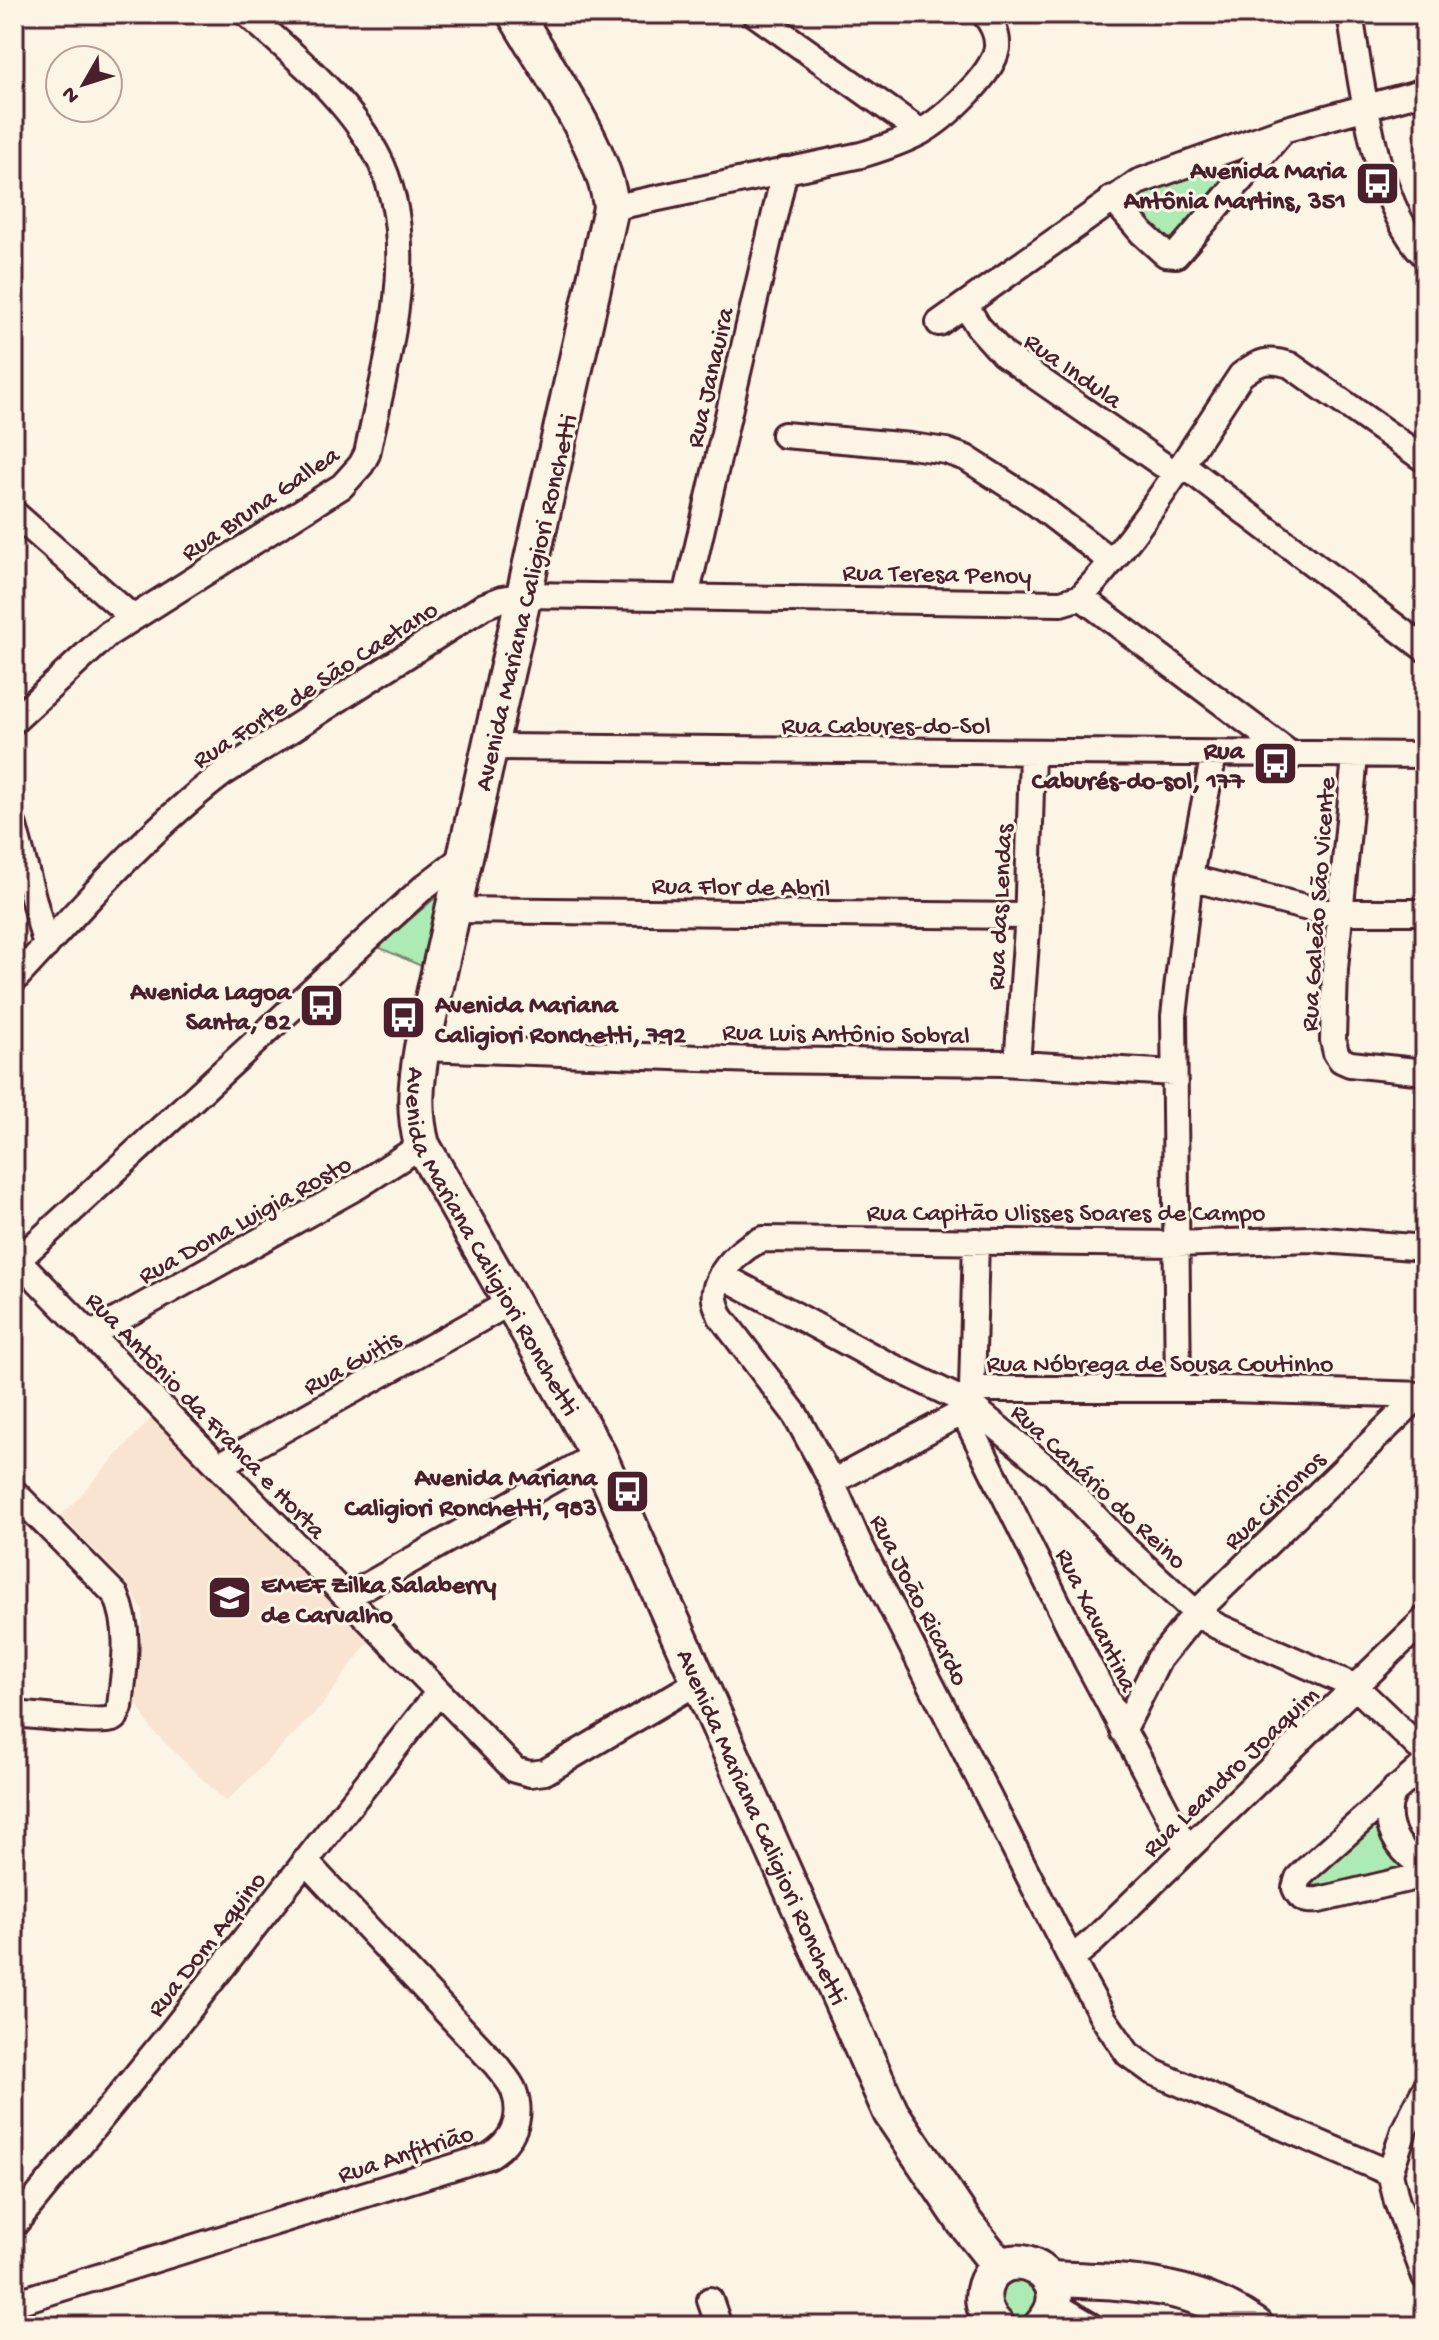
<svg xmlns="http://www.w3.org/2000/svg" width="1439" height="2340" font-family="'Gochi Hand',sans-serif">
  <rect width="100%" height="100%" fill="#fcf5e5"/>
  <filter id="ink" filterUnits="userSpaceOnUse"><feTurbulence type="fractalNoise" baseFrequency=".0125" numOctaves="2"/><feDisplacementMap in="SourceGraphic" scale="16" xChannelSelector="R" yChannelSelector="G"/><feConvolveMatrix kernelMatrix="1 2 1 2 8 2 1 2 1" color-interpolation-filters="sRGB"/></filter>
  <g filter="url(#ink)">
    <!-- built -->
    <path fill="#f9e4d2" d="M152 1417 368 1642 320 1708 226 1802 152 1730 136 1703 143 1611 128 1584 61 1516Z"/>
    <!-- green -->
    <path fill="#acecb4" stroke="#7b8670" stroke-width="2" d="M1239 159 1175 237 1166 239 1138 217 1133 204 1138 191Z
      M441 893 426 968 378 947Z
      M1383 1808 1420 1871 1310 1886Z
      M998 2298a20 20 0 1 1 40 0a20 20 0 1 1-40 0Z"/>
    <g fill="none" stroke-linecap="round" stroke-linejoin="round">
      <defs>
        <path id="street" d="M755 14 921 132
          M1350 14C1362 84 1374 204 1425 256
          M1112 198 1142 233 1165 254 1176 255 1282 132
          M611 208 861 155C881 149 900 143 919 133 943 120 993 75 997 48 998 35 992 23 984 14
          M966 306 978 326 1003 354 1163 465
          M939 323 1138 182 1283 130 1425 91
          M784 435 911 446 946 451 966 458 1033 501 1111 561
          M1182 464 1425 649
          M14 513 133 618
          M686 597 785 170
          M1081 597C1143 530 1191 450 1241 375 1259 361 1268 358 1290 365L1425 460
          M14 721 108 634 342 486 361 465 367 454C386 362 424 241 376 153 346 98 294 55 247 14
          M491 747 1425 755
          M1355 756 1335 969 1333 1040 1336 1053 1341 1060 1350 1064 1425 1072
          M14 826 46 946
          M1190 878 1324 912H1425
          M453 910 1027 916
          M14 980C80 909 145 833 222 774L484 606 502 599 526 595 1061 603 1081 597 1293 756
          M422 1048 755 1060 1002 1063 1174 1073
          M1017 1064 1027 929 1032 753
          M1425 1248 1311 1239 1177 1244 763 1239C743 1246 719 1270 715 1291 713 1300 718 1309 721 1317L795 1414 832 1482 858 1541 1071 1959 1104 2019 1128 2054 1153 2072 1390 2173 1397 2202 1425 2277
          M14 1256 515 1770 530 1774 545 1772 686 1689 698 1679
          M18 1260 424 887 468 853
          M721 1275 881 1361 968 1403 1053 1473 1127 1550 1196 1613 1217 1626 1356 1687 1425 1753
          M90 1335 360 1185 422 1145
          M972 1389 976 1241
          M1178 1389 1174 1016 1190 876 1214 754
          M963 1412 1087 1662 1187 1849
          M218 1466 511 1302
          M832 1482 963 1412 972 1389H1228L1425 1395
          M14 1492 116 1595C132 1631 124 1668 120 1707 119 1709 116 1716 115 1718 107 1725 29 1715 14 1714
          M347 1597 598 1454
          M1123 1731 1159 1659 1196 1613 1420 1395
          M1425 1764 1307 1869 1298 1878 1295 1888C1300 1900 1306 1901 1319 1900L1425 1875
          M1395 1789C1393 1795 1389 1802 1389 1808 1386 1833 1404 1856 1425 1867
          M1071 1959 1094 1940 1425 1619
          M1390 2173 1404 2130 1425 2089
          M14 2225 173 2030 438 1693
          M710 2300 719 2326
          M14 2303 489 2156C512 2142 524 2119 514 2091 511 2082 502 2073 496 2065L305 1861
          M1054 2304 1091 2326"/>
        <g id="secondary">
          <path id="s1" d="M515 14C544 64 607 152 611 208L422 1048C416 1082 413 1111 422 1145L598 1454 891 2113 965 2223 1000 2267"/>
          <path d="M1049 2279C1125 2282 1191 2281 1256 2326"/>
          <path d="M997 2326C986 2315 980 2302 985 2286 1003 2234 1087 2278 1041 2326"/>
        </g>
      </defs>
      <!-- street casing -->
      <use href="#street" stroke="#4a1f2b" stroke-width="30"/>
      <!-- secondary casing -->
      <use href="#secondary" stroke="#4a1f2b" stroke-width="40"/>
      <!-- street -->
      <use href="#street" stroke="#fcf5e5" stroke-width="24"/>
      <!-- secondary -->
      <use href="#secondary" stroke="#fcf5e5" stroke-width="34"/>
    </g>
  </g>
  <!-- icons -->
  <defs>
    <symbol id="bus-square" viewBox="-11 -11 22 22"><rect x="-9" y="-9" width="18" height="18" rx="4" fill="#4a1f2b" stroke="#fcf5e5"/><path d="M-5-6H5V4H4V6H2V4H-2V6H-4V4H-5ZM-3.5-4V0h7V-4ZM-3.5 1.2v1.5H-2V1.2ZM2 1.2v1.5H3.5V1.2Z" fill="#fff"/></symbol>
    <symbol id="school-square" viewBox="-11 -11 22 22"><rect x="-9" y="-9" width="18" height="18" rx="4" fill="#4a1f2b" stroke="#fcf5e5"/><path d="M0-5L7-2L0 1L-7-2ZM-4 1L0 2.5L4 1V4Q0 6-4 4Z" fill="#fff"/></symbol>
  </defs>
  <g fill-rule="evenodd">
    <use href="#bus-square" x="1352" y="158" width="51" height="51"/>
    <use href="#bus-square" x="1250" y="738" width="51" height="51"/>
    <use href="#bus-square" x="296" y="980" width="51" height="51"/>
    <use href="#bus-square" x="378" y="992" width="51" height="51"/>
    <use href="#bus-square" x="602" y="1466" width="51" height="51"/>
    <use href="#school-square" x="204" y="1572" width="51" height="51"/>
  </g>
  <g text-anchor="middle" stroke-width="6" stroke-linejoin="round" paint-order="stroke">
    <!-- poi labels -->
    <g font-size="26" font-weight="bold" fill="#4a1f2b" stroke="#fcf5e5" text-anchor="end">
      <text x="1346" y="178">Avenida Maria<tspan x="1346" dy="30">Antônia Martins, 351</tspan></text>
      <text x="1244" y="758">Rua<tspan x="1244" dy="30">Caburés-do-sol, 177</tspan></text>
      <text x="291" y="999">Avenida Lagoa<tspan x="291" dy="30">Santa, 82</tspan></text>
      <text x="435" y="1012" text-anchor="start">Avenida Mariana<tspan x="435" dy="30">Caligiori Ronchetti, 792</tspan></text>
      <text x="597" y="1485">Avenida Mariana<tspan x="597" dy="30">Caligiori Ronchetti, 983</tspan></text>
      <text x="261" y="1592" text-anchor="start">EMEF Zilka Salaberry<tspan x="261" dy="30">de Carvalho</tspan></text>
    </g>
    <!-- street labels -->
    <g font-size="26" fill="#4a1f2b" stroke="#fcf5e5">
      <text transform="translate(1074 369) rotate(35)" y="9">Rua Indula</text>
      <text transform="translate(708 377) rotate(-77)" y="9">Rua Janauira</text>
      <text transform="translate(259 502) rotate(-34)" y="9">Rua Bruna Gallea</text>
      <text transform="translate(937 572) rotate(1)" y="9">Rua Teresa Penoy</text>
      <text transform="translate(524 602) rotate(-77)" y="9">Avenida Mariana Caligiori Ronchetti</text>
      <text transform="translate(314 683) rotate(-33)" y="9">Rua Forte de São Caetano</text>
      <text x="886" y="733">Rua Cabures-do-Sol</text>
      <text transform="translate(741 885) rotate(1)" y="9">Rua Flor de Abril</text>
      <text transform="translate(1316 904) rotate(-86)" y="9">Rua Galeão São Vicente</text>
      <text transform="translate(998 907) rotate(-87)" y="9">Rua das Lendas</text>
      <text transform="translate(846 1032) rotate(1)" y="9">Rua Luis Antônio Sobral</text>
      <text x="1066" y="1220">Rua Capitão Ulisses Soares de Campo</text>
      <text transform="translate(244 1218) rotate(-29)" y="9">Rua Dona Luigia Rosto</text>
      <text dy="9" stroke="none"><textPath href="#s1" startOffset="1292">Avenida Mariana Caligiori Ronchetti</textPath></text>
      <text transform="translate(351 1361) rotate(-29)" y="9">Rua Guitis</text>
      <text x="1160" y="1371">Rua Nóbrega de Sousa Coutinho</text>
      <text transform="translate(207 1414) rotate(46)" y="9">Rua Antônio da Franca e Horta</text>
      <text transform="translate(1100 1485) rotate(43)" y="9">Rua Canário do Reino</text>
      <text transform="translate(1273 1499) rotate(-44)" y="9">Rua Cirionos</text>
      <text transform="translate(921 1599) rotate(63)" y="9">Rua João Ricardo</text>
      <text transform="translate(1098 1619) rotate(64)" y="9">Rua Xavantina</text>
      <text transform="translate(1229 1770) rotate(-44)" y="9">Rua Leandro Joaquim</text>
      <text dy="9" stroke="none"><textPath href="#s1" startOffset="1940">Avenida Mariana Caligiori Ronchetti</textPath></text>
      <text transform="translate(205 1943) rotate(-52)" y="9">Rua Dom Aquino</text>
      <text transform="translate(405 2152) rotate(-18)" y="9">Rua Anfitrião</text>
    </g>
  </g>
  <!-- margin -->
  <rect width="1439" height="2340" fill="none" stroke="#fcf5e5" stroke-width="48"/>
  <rect x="24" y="24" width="1391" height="2292" fill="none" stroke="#4a1f2b" stroke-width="3" filter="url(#ink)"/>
  <!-- north arrow -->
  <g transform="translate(84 84) rotate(231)"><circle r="38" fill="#fcf5e5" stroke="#b59f9b" stroke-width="2"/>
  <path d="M0-6L14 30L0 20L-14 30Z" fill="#4a1f2b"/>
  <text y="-12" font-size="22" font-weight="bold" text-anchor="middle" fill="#4a1f2b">N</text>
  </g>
</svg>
